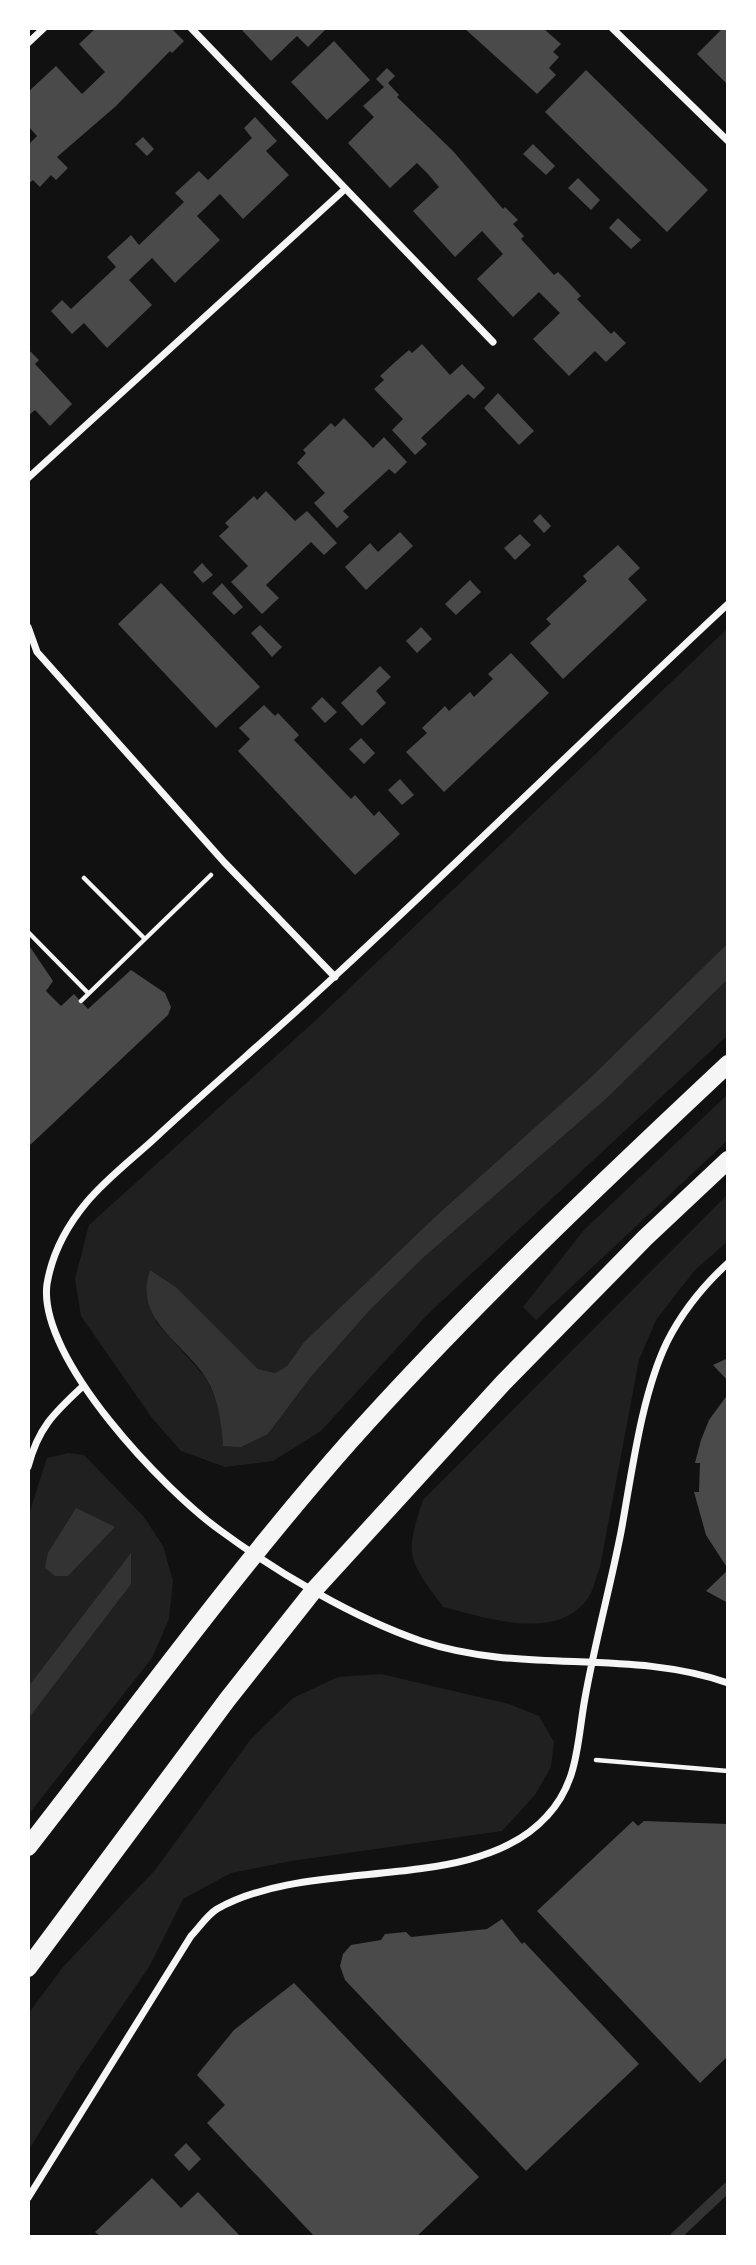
<svg xmlns="http://www.w3.org/2000/svg" width="756" height="2265" font-family="Overpass,sans-serif">
  <rect width="100%" height="100%" fill="#111"/>
  <!-- green -->
  <path fill="#202020" d="M728 628V943L590 1078 437 1215 304 1342 287 1366 275 1373 258 1369 176 1287 150 1270 156 1322 206 1378 220 1408 223 1446 268 1434 310 1378 369 1311 423 1258 607 1098 728 979V1035L429 1313 321 1431 273 1461 225 1467 181 1451 152 1418 81 1316 75 1279 89 1225 316 1020Z
    M728 1094V1140L536 1320 523 1307 584 1230Z
    M728 1194V1241L694 1271 656 1320 639 1360 600 1567C596 1576 594 1590 588 1598 557 1643 484 1617 443 1607 408 1559 404 1557 423 1500Z
    M68 1453 84 1455 144 1517 163 1546 173 1581 169 1619 152 1658 28 1815V1517L47 1458Z
    M381 1674 509 1704 539 1716 554 1742 551 1767 535 1795 502 1831 291 1861 231 1873 183 1899 149 1967 78 2070 28 2151V2014L63 1967 155 1870 251 1739 293 1698 338 1677Z"/>
  <!-- water -->
  <path fill="#333" d="M728 943V979L607 1098 423 1258 369 1311 310 1378 268 1434 241 1447 223 1446C221 1421 219 1400 206 1378 183 1342 133 1320 150 1270L176 1287 258 1369 275 1373 287 1366 304 1342 437 1215 590 1078Z
    M76 1508 115 1527 68 1576H55L45 1568 48 1553Z
    M131 1553V1584L28 1719V1687Z"/>
  <g fill="none" stroke-linecap="round" stroke-linejoin="round">
    <!-- stream -->
    <path stroke="#333" stroke-width="10" d="M675 2237 728 2187"/>
  </g>
  <!-- building -->
  <path fill="#4a4a4a" d="M96 28H171L184 41 172 53 170 51 116 106 57 157 68 168 56 180 51 175 40 187 33 180 28 184V145L37 136 28 126V92L56 66 82 94 105 72 79 44Z
    M240 28H327L308 47 297 36 271 61Z
    M464 28H543L561 44 553 52 559 57 549 68 556 75 537 94Z
    M723 28H728V85L697 54Z
    M334 41 370 80 327 120 291 82Z
    M387 68 395 76 388 83 399 95 397 97 453 151 503 209 505 207 518 220 513 224 524 236 521 239 554 275 558 272 569 283 581 296 577 299 611 334 614 331 626 343 606 362 595 351 569 376 533 339 560 313 539 292 513 317 477 279 503 254 493 243 482 231 455 257 413 211 439 187 428 174 417 163 390 188 348 143 374 117 363 106 384 87 376 79Z
    M586 70 708 190 667 232 545 112Z
    M255 117 277 141 266 151 289 175 243 219 220 194 197 216 220 240 175 283 152 258 129 280 152 305 107 348 84 323 72 334 51 311 62 300 71 309 116 267 107 257 131 235 139 245 184 202 175 193 199 171 208 180 252 138 244 128Z
    M143 137 154 149 147 156 135 144Z
    M533 144 555 166 546 175 523 154Z
    M578 178 600 200 591 210 568 188Z
    M618 218 641 240 631 249 609 228Z
    M422 344 450 375 462 364 485 388 474 399 468 394 421 438 427 444 415 455 392 430 403 419 374 389 384 380 380 376 394 363 409 350 412 353Z
    M28 349 39 360 35 364 72 404 50 426 35 410 28 416Z
    M498 393 534 431 519 445 484 408Z
    M344 418 373 448 384 437 407 462 395 474 389 469 343 511 349 517 337 528 314 503 325 493 297 463 306 453 303 450 331 423 335 427Z
    M266 491 295 521 307 511 337 543 324 555 311 542 266 585 279 598 262 614 231 582 248 566 219 536 229 527 225 523 239 510 254 496 257 500Z
    M540 514 551 526 544 533 533 521Z
    M400 532 413 546 366 590 345 567 370 543 378 552Z
    M520 534 531 545 515 560 504 548Z
    M618 545 640 568 628 579 647 600 563 679 530 643 551 624 546 619 587 581 583 576Z
    M202 563 213 575 203 583 193 572Z
    M470 580 481 592 456 615 445 604Z
    M161 583 260 687 216 728 118 624Z
    M222 583 243 607 234 615 212 593Z
    M260 625 282 647 272 657 251 633Z
    M421 627 432 639 417 653 406 641Z
    M511 653 549 693 444 792 406 752 427 733 422 728 445 706 449 711 470 692 474 697 493 679 488 674Z
    M380 666 391 677 376 691 386 703 362 726 341 703Z
    M322 697 337 712 325 723 311 708Z
    M264 705 275 716 278 713 299 735 294 740 351 799 355 795 374 816 379 811 400 834 355 875 238 751 250 739 239 728Z
    M361 738 375 753 364 764 349 749Z
    M400 779 414 795 402 805 388 790Z
    M28 944 53 981 46 991 61 1006 74 994 88 1009 131 970 165 993 171 1007 168 1015 28 1147Z
    M728 1358V1381L713 1365Z
    M728 1394V1569L706 1535 694 1492H699L700 1463H695L701 1440 709 1420Z
    M728 1570V1603L706 1591Z
    M633 1821 638 1826 644 1821 728 1824V2056L700 2083 537 1911Z
    M502 1919 522 1944 524 1942 639 2064 526 2171 345 1980 340 1966 343 1954 351 1945 381 1940 385 1934 406 1932 411 1937 487 1929Z
    M294 1983 479 2177 416 2237H315L207 2123 225 2105 197 2075 234 2030Z
    M186 2143 201 2159 189 2171 174 2155Z
    M152 2178 181 2208 198 2192 241 2237H96L99 2235 95 2232Z"/>
  <g fill="none" stroke-linecap="round" stroke-linejoin="round">
    <!-- path -->
    <path stroke="#f5f5f5" stroke-width="4.5" d="M84 878 145 939
      M28 932 88 993
      M81 1001 211 875
      M596 1760 728 1771"/>
    <!-- minor -->
    <path stroke="#f5f5f5" stroke-width="7" d="M191 28 493 342
      M612 28 728 141
      M28 43 44 28
      M28 478 344 190
      M728 604C597 726 468 853 336 975 276 1031 213 1084 153 1140 131 1160 105 1180 86 1203 67 1226 52 1254 47 1284 37 1358 165 1491 221 1531 278 1573 354 1618 421 1641 521 1675 629 1648 728 1683
      M28 627 37 652 224 862 335 977
      M28 1467C38 1428 54 1413 82 1387
      M28 2198 191 1936C199 1928 207 1915 217 1909 312 1855 475 1896 547 1816 579 1782 577 1741 585 1698 595 1642 610 1588 621 1532 632 1473 641 1396 667 1342 682 1312 704 1285 728 1263"/>
    <!-- primary -->
    <path stroke="#f5f5f5" stroke-width="18" d="M28 1847C134 1711 236 1570 350 1441 469 1308 598 1186 728 1064
      M28 1968 227 1700 314 1590 503 1383 645 1238 728 1160"/>
  </g>
  <!-- border -->
  <rect width="756" height="2265" fill="none" stroke="#ffffff" stroke-width="60"/>
</svg>
